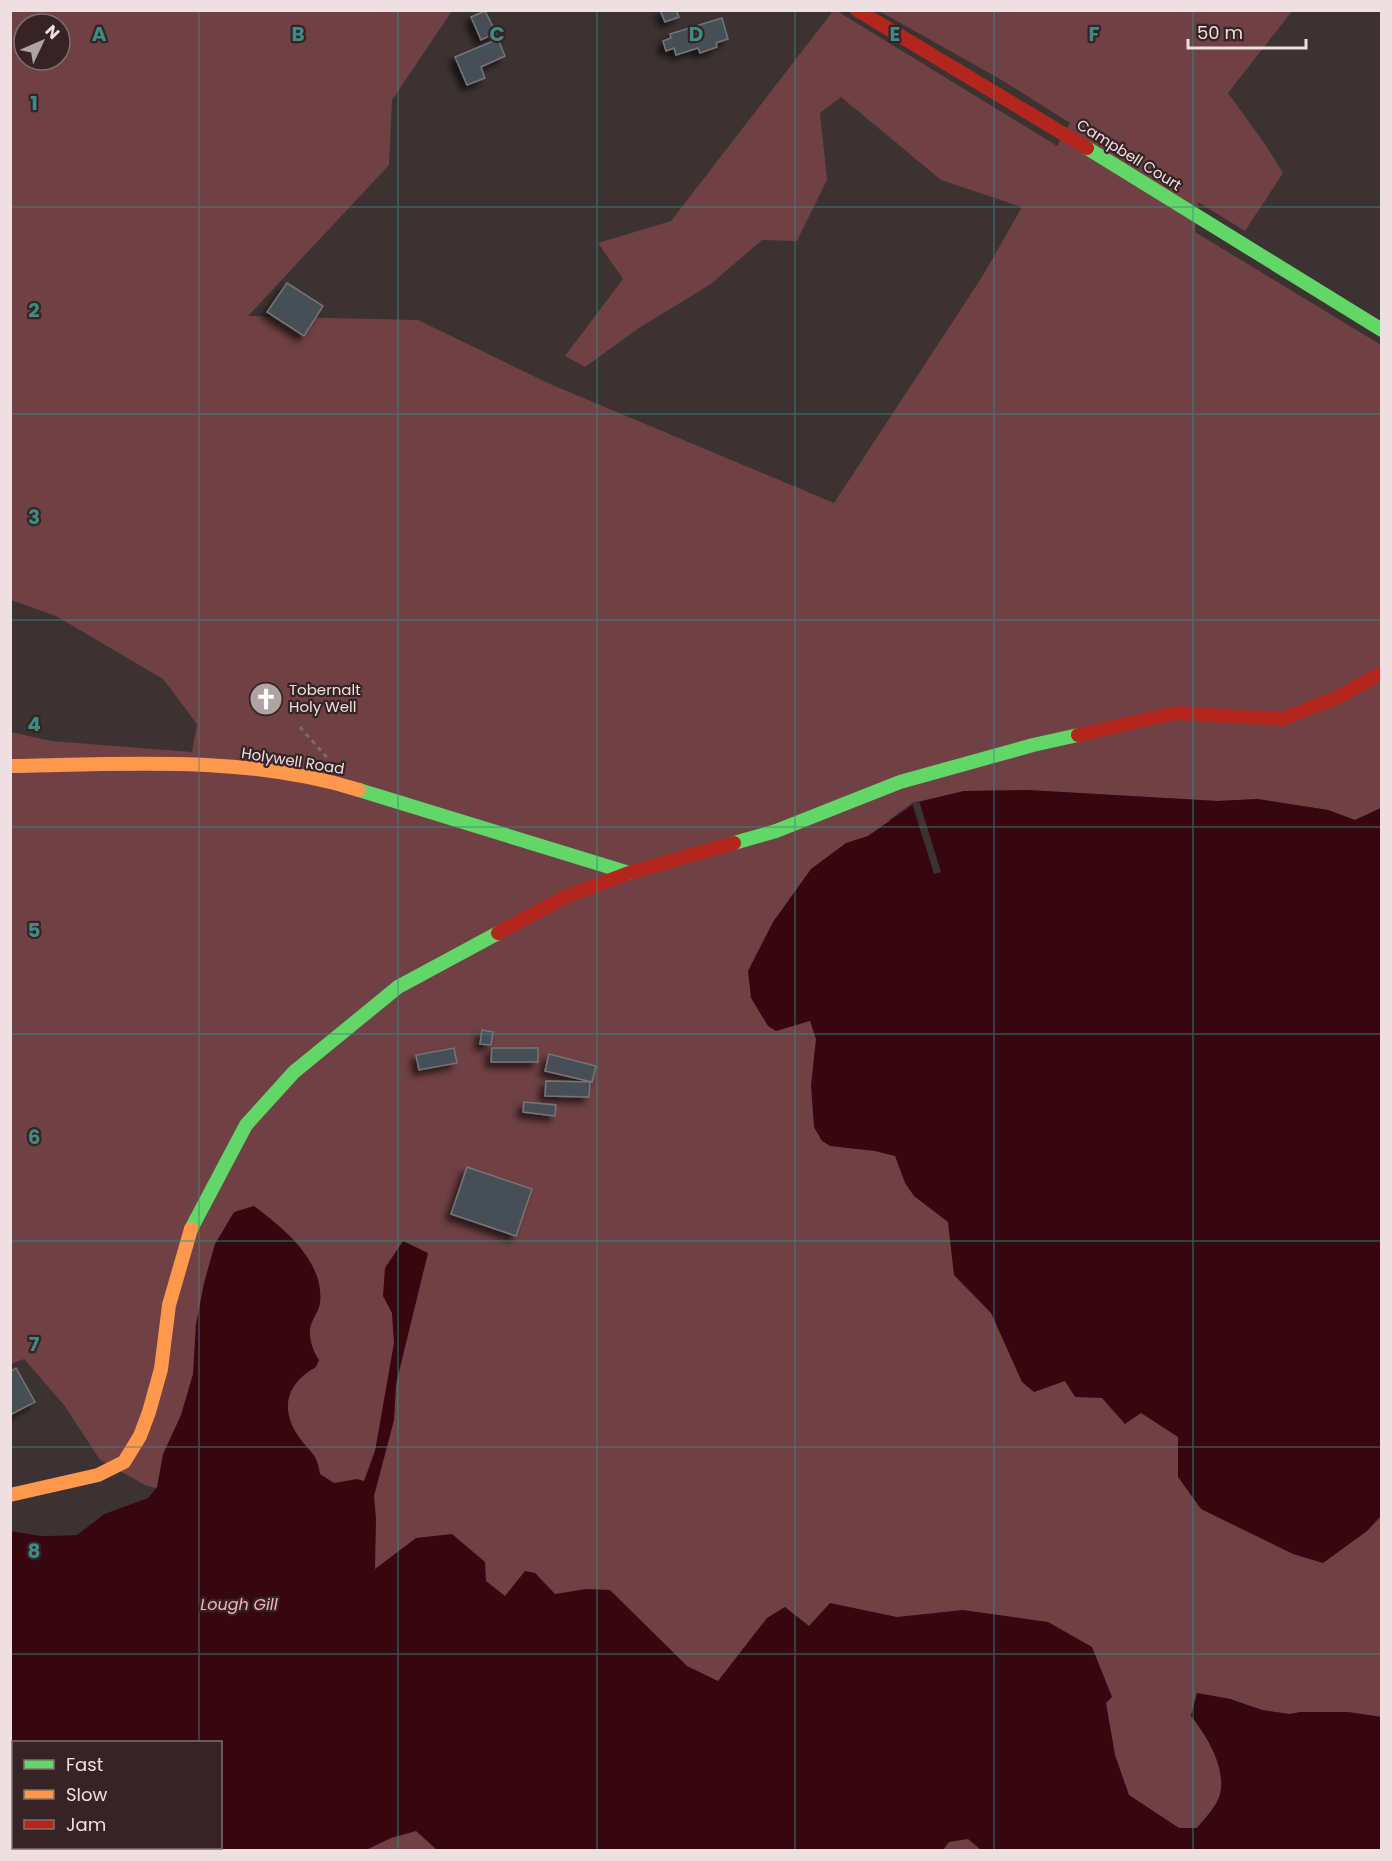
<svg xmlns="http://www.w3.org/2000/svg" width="1392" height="1861" font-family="Poppins,sans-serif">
  <defs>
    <filter id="shadow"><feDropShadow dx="-5.5" dy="5.5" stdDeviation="3" flood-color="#0009"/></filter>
  </defs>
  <rect width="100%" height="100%" fill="#3c3232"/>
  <!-- green -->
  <path fill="#6f4044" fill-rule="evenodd" d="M11 11H452L392 100 389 165 248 316 418 320 550 384 834 503 982 277 1022 207 941 180 841 97 820 113 827 180 797 241 762 240 711 284 639 328 585 367 565 356 623 279 598 243 671 221 833 11H837L1057 146 1070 123 1000 79 879 11H1292L1228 93 1267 147 1283 173 1245 231 1198 202 1195 232 1381 345V808L1355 820 1328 810 1258 799 1217 801 1027 790 964 791 912 803 889 820 944 896 1381 1354V1717L1348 1712H1301L1289 1714 1262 1710 1230 1699 1197 1693 1191 1716C1208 1737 1231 1775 1217 1802 1212 1811 1203 1820 1197 1828L969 1838 981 1850H337L11 1531 42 1536 77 1535 104 1514 148 1498 156 1488 145 1485 100 1460 64 1405 24 1359 11 1364V732L51 741 192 752 197 724 163 679 56 616 11 600ZM24 24H60V60H24Z"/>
  <!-- water -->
  <path fill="#360711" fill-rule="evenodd" d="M1027 790 1217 801 1258 799 1328 810 1355 820 1381 808V1516L1367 1531 1323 1563 1293 1554 1201 1509 1178 1477V1437L1141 1413 1125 1424 1102 1398 1075 1397 1065 1381 1034 1392 1022 1382 991 1313 954 1275 948 1222 914 1196 905 1183 895 1156 875 1151 830 1146 822 1141 814 1127 811 1085 816 1039 810 1021 776 1031 768 1026 751 998 748 971 773 922 811 869 846 843 868 836 915 803 964 791Z
    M254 1206C283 1228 325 1261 320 1303 319 1312 311 1320 310 1329 309 1339 313 1351 319 1360L316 1367C289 1382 279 1406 297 1434 308 1452 317 1451 320 1474L334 1483 357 1479 364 1481 375 1451 394 1343 392 1313 383 1296 385 1268 403 1241 428 1253 396 1384 394 1420 374 1496 376 1519 375 1569 416 1538 452 1534 485 1562 486 1581 505 1596 525 1571 535 1573 555 1594 586 1589 610 1590 687 1666 718 1681 767 1618 785 1607 809 1626 830 1603 897 1617 963 1610 1048 1622 1092 1647 1112 1697 1106 1703 1115 1755 1129 1795 1179 1828H1197C1204 1820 1212 1811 1217 1802 1231 1775 1208 1737 1191 1716L1197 1693 1230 1699 1262 1710 1289 1714 1301 1712H1348L1381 1717V1850H981L968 1839 949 1842 943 1850H437L416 1831 391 1838 366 1850H11V1531L42 1536 77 1535 104 1514 148 1498 157 1487 163 1454 181 1415 193 1374 196 1324 204 1283 215 1244 234 1212ZM14 1742H220V1848H14Z"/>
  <!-- pier -->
  <path fill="#3c3232" d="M919 801 941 872 934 874 912 803Z"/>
  <!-- building -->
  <path fill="#464f57" stroke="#757477" stroke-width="1.5" filter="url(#shadow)" d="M660 10H676L679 17 665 22Z
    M485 11 496 33 481 40 471 17Z
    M722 18 728 39 716 43 717 47 700 53 698 48 676 55 674 48 666 51 663 41 671 38 670 34Z
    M498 39 505 56 481 67 485 78 467 85 455 57Z
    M287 283 323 306 304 336 267 312Z
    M482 1030 493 1032 491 1045 480 1044Z
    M454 1048 457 1063 419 1070 416 1055Z
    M492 1048H538V1062H491Z
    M549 1054 596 1066 592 1082 545 1071Z
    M546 1081 590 1082 589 1097 545 1096Z
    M524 1102 556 1105 555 1116 523 1112Z
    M467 1167 532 1189 516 1236 451 1214Z
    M16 1368 35 1402 10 1415V1372Z"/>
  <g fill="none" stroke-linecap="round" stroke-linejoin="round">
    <!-- path -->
    <path stroke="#776d6d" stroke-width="3" stroke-dasharray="4.5 4.5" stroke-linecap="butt" d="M300 727 330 761"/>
    <!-- fast -->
    <path stroke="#63d668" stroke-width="14" d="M1087 148 1382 330
      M359 790 629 873
      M734 843 776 831 900 782 1033 745 1078 735
      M191 1229 246 1125 294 1072 398 987 498 933"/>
    <!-- slow -->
    <path stroke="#ff974d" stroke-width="14" d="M10 766C126 764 248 755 359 790
      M10 1495 98 1475 124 1462 140 1436 149 1412 161 1369 169 1305 191 1229"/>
    <!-- jam -->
    <path stroke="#b3261e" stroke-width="14" d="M857 10 1087 148
      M1078 735 1176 713 1282 719 1336 698 1382 673
      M498 933 565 897 629 873 734 843"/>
  </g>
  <!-- grid -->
  <path fill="none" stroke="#3c8b85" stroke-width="1.5" stroke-opacity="0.55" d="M199 10V1742M398 10V1850M597 10V1850M795 10V1850M994 10V1850M1193 10V1850M10 207H1382M10 414H1382M10 620H1382M10 827H1382M10 1034H1382M10 1241H1382M10 1447H1382M10 1654H1382M199 1848V1850"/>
  <!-- icons -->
  <defs>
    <symbol id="church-disc" viewBox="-11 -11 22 22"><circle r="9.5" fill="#b0a3a4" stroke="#372325"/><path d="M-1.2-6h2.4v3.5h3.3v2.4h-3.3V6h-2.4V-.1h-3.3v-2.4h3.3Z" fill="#fff"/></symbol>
  </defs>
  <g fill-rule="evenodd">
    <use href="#church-disc" x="247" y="680" width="38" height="38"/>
  </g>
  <g text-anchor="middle" stroke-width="4.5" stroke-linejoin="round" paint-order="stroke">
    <!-- street labels -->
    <g font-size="15" fill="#eee0e1" stroke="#372325">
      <text transform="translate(1129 155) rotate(32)" y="5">Campbell Court</text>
      <text transform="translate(293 761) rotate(9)" y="5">Holywell Road</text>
    </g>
    <!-- poi labels -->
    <g font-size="15" fill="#eee0e1" stroke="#372325" text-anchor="start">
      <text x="289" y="695">Tobernalt<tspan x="289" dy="17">Holy Well</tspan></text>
    </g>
    <!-- water labels -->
    <g font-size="16" font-style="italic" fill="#f6b4b9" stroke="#372325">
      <text x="239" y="1610">Lough Gill</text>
    </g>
  </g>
  <g font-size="20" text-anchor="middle" font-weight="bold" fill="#3c8b85" stroke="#372325" stroke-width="4.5" stroke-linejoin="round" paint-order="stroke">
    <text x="99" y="41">A</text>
    <text x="298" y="41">B</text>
    <text x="497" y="41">C</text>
    <text x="696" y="41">D</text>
    <text x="895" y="41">E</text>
    <text x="1094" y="41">F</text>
    <text x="34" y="110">1</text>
    <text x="34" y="317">2</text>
    <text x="34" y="524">3</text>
    <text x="34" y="731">4</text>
    <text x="34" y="937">5</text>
    <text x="34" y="1144">6</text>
    <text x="34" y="1351">7</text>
    <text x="34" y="1558">8</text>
  </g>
  <!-- border -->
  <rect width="1392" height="1861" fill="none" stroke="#eee0e1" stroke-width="24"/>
  <!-- legend -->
  <rect x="12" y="1741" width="210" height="108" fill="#372325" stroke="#806f70" stroke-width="1.5"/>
  <rect x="24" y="1760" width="30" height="9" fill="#63d668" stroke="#806f70" stroke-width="1.5"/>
  <text x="66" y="1771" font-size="18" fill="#eee0e1">Fast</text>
  <rect x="24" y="1790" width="30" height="9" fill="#ff974d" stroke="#806f70" stroke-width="1.5"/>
  <text x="66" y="1801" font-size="18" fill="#eee0e1">Slow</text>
  <rect x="24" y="1820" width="30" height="9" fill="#b3261e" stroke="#806f70" stroke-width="1.5"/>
  <text x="66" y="1831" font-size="18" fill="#eee0e1">Jam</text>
  <!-- north arrow -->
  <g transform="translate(42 42) rotate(46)"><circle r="28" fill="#372325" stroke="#806f70" stroke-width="1.5"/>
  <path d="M0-4.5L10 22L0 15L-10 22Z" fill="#b0a3a4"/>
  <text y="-9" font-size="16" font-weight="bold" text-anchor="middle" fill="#eee0e1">N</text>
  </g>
  <!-- scale -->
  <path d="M1188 39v9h118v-9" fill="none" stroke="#eee0e1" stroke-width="3"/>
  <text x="1197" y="39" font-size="18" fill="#eee0e1" stroke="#372325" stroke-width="4.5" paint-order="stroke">50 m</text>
</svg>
